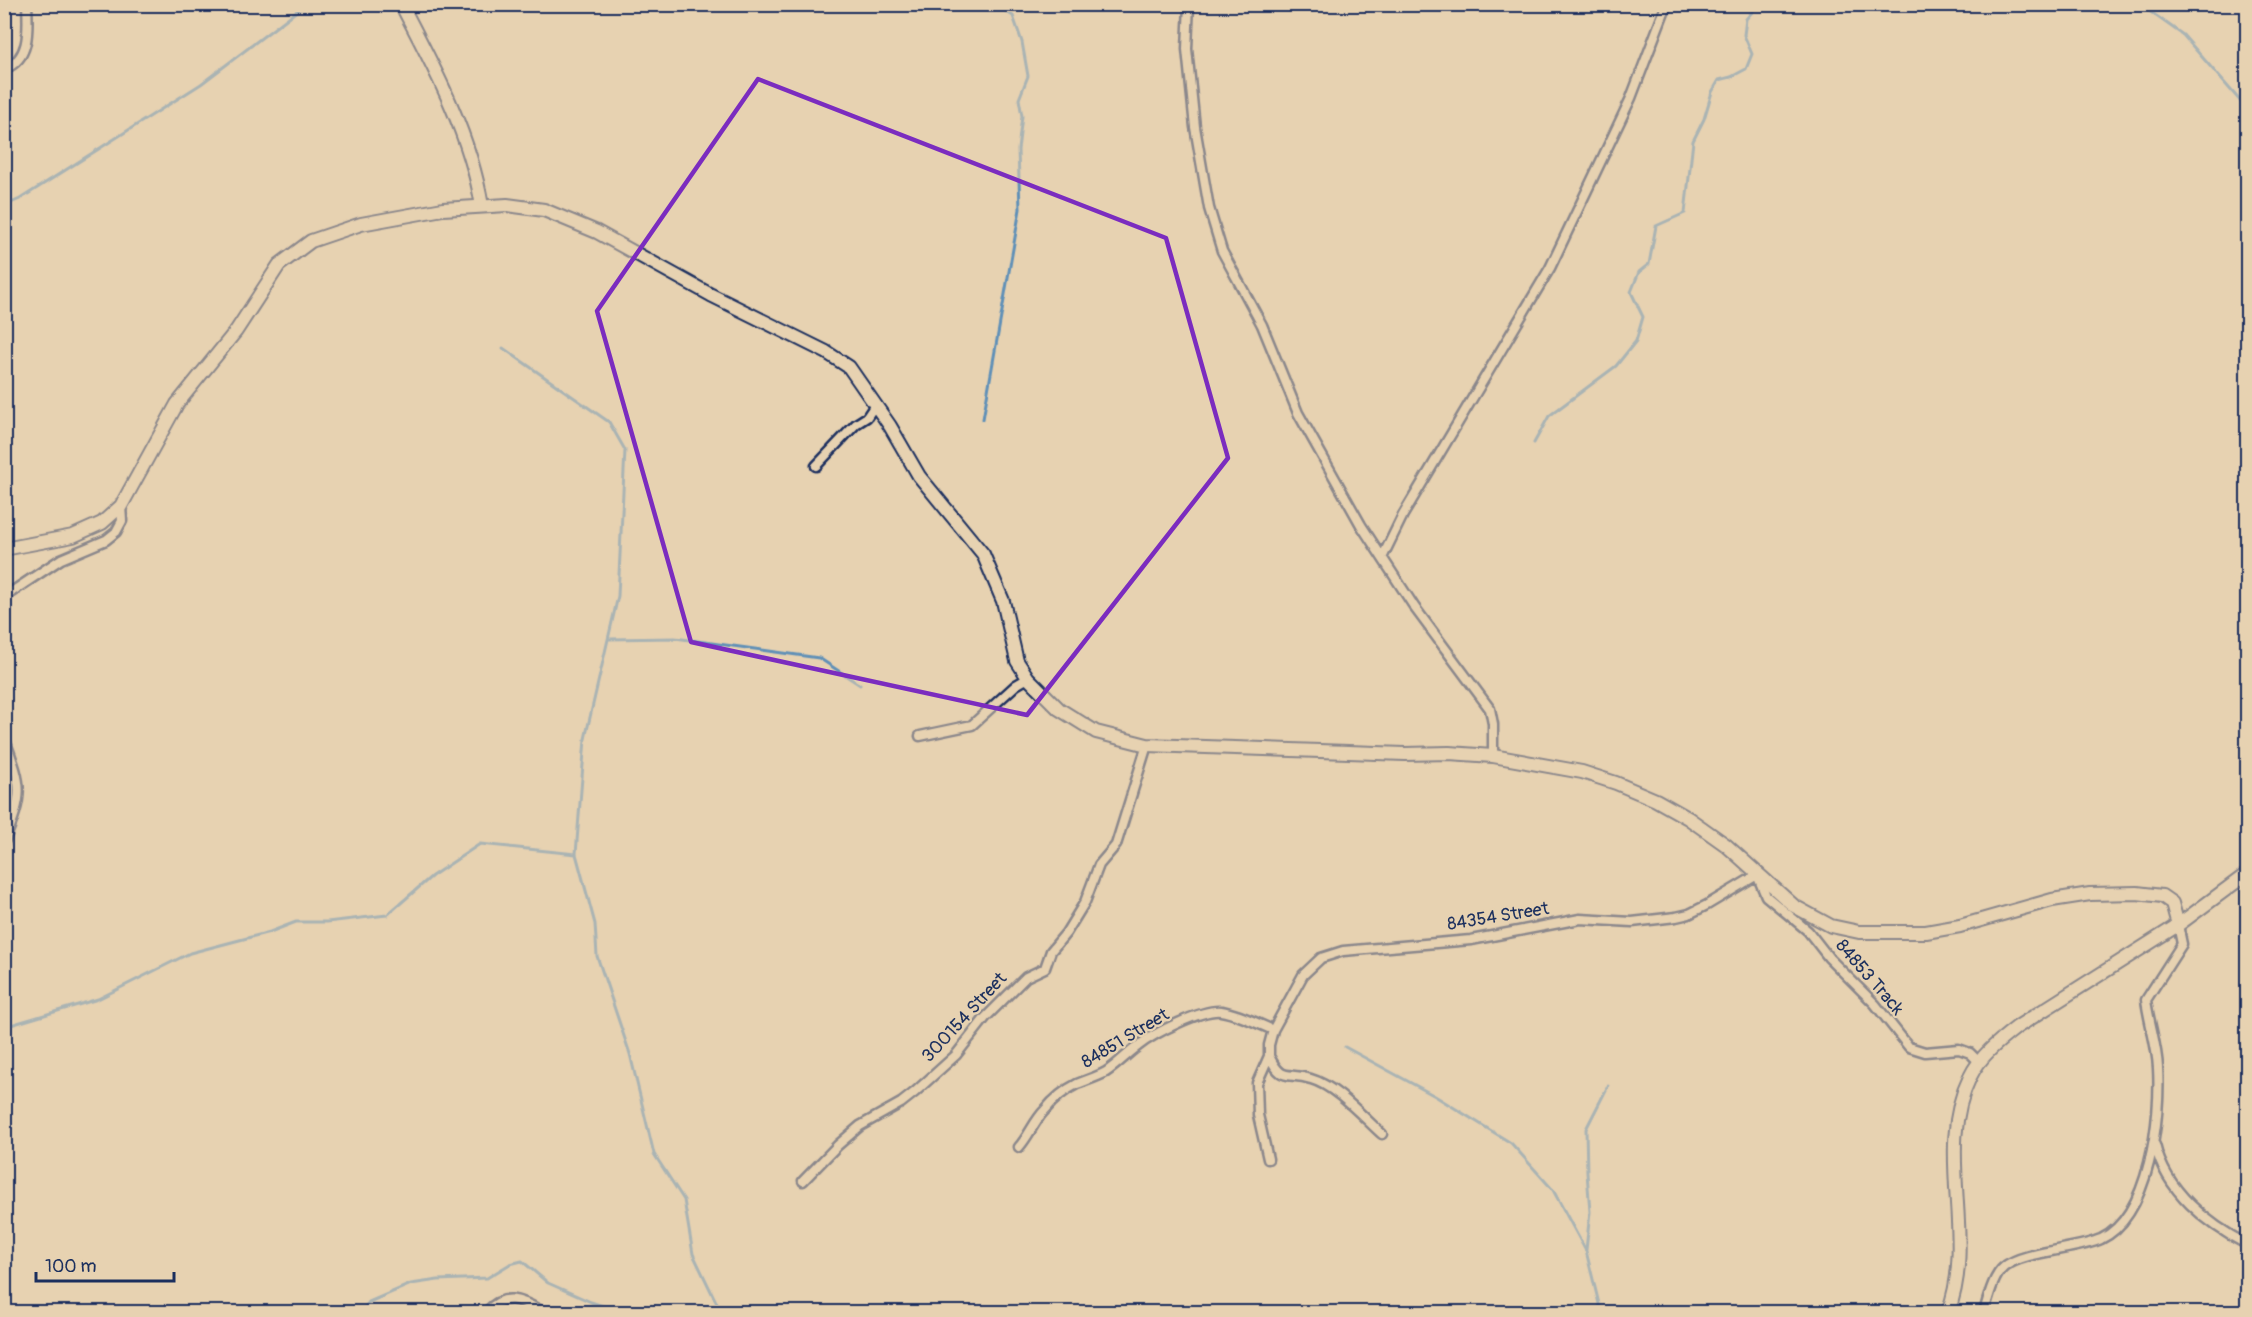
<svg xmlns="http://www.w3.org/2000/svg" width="2252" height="1317" font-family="Pangolin,sans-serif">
  <rect width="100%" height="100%" fill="#e7d2b1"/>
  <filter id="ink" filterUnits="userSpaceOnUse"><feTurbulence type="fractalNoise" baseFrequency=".0167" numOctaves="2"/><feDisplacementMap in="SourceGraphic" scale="12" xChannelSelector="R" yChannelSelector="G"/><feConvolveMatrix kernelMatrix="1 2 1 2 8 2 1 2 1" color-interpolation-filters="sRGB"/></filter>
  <g filter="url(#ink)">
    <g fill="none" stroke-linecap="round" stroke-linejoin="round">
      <!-- stream -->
      <path stroke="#6190b7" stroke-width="3" d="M2137 4 2145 8 2183 35 2248 110
        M4 206 20 199 201 84 306 4
        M503 348 609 422 625 450 618 596 585 739 576 854 595 924 597 956 630 1054 654 1154 684 1200 693 1254 721 1312
        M983 419 1020 209 1018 150 1022 116 1019 99 1028 76 1022 42 1013 16 994 4
        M1534 443 1549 416 1616 366 1636 341 1643 317 1631 292 1639 272 1649 264 1656 226 1685 213 1693 141 1704 119 1712 92 1719 80 1731 77 1746 69 1752 54 1744 35 1746 19 1759 4
        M609 639 675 638 819 658 860 685
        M4 1027 98 999 190 953 270 932 296 922H327L387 915 432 876 480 844 576 854
        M1345 1047 1435 1096 1511 1143 1553 1190 1586 1251 1601 1312
        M1586 1250 1590 1212 1587 1173 1586 1129 1608 1086
        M361 1312 369 1302 411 1284 438 1280 487 1278 510 1264 522 1261 548 1283 591 1302 621 1312"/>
      <defs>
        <path id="street" d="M1189 4 1187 49 1195 127 1209 208 1222 251 1262 325 1298 413 1361 525 1415 608 1490 709 1493 724V756
          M4 69C31 59 28 29 27 4
          M816 466 856 424 867 417 875 405
          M1383 556 1403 515 1550 268 1631 98 1667 4
          M4 597 61 559 106 540 116 532 122 521 121 506
          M920 736 972 725 1016 685 1028 678
          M4 737C22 787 25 791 4 842
          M1269 1056C1283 1084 1287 1071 1311 1079 1336 1086 1363 1117 1382 1134
          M2155 1145C2166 1191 2207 1224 2248 1245
          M1019 1147C1029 1136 1034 1121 1045 1110 1053 1100 1065 1090 1077 1084 1087 1080 1097 1077 1106 1072 1118 1064 1127 1054 1138 1046 1154 1033 1202 1009 1221 1011 1239 1014 1257 1023 1273 1030
          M1268 1159 1258 1115 1257 1083 1269 1056V1045L1273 1030 1303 975 1321 958 1343 951 1471 940 1580 919 1632 922 1676 917 1689 914 1707 905 1757 875 1766 896 1808 931 1829 958 1875 1004 1909 1047 1925 1052 1959 1049 1970 1053 1979 1062
          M803 1181 838 1145 860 1126 901 1103 915 1092 956 1055 985 1018 1026 977 1045 968 1051 951 1066 933 1085 902 1099 865 1116 845 1147 745
          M486 1312C506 1291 520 1300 543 1312
          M1984 1312C1988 1299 1993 1276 2004 1267 2024 1251 2076 1250 2101 1239 2150 1216 2161 1116 2158 1068 2157 1045 2149 1023 2146 1000L2182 944 2178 925"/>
        <path id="secondary" d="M401 4C435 69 470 134 482 206
          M4 549 73 536 102 523 121 506 177 404 236 331 279 265 311 241 361 224 443 209 507 205 544 210 597 232 711 295 826 352 849 367 890 426 919 476 983 554 1003 601 1017 661 1028 678 1059 709 1096 732 1147 745 1405 754 1449 753 1493 756 1582 772 1616 783 1656 800 1688 818 1726 845 1794 906 1831 926 1859 932H1926L1960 926 2052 900 2090 894 2137 893 2162 896 2172 903 2178 925
          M1948 1312C1977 1237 1934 1150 1970 1077 1980 1056 1999 1041 2017 1027L2178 925 2248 873"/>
      </defs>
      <!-- street casing -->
      <use href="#street" stroke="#1b2f5e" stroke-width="13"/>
      <!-- secondary casing -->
      <use href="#secondary" stroke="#1b2f5e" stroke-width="16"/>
      <!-- street -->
      <use href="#street" stroke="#e7d2b1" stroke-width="8"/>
      <!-- secondary -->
      <use href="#secondary" stroke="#e7d2b1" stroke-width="12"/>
    </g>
  </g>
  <!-- marked area -->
  <path d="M0 0H2252V1317H0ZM758 79 1166 238 1228 458 1027 715 691 642 597 311Z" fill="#e7d2b1" fill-opacity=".55" fill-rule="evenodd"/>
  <path fill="none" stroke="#7b2cbf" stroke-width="4.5" stroke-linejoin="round" d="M758 79 1166 238 1228 458 1027 715 691 642 597 311Z"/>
  <g text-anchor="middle" stroke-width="4.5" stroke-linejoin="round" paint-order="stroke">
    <!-- street labels -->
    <g font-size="18" fill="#1b2f5e" stroke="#e7d2b1">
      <text transform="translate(1498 916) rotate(-9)" y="6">84354 Street</text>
      <text transform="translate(1870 977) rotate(49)" y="6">84853 Track</text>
      <text transform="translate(964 1017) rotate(-47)" y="6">300154 Street</text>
      <text transform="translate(1125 1038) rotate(-31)" y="6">84851 Street</text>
    </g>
  </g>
  <!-- margin -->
  <rect width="2252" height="1317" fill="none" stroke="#e7d2b1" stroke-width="24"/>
  <rect x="12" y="12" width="2228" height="1293" fill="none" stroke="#1b2f5e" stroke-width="2" filter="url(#ink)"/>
  <!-- scale -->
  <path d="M36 1272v9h138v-9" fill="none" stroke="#1b2f5e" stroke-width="3"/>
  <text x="45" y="1272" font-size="18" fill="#1b2f5e" stroke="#e7d2b1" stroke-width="4.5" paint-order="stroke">100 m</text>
</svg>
